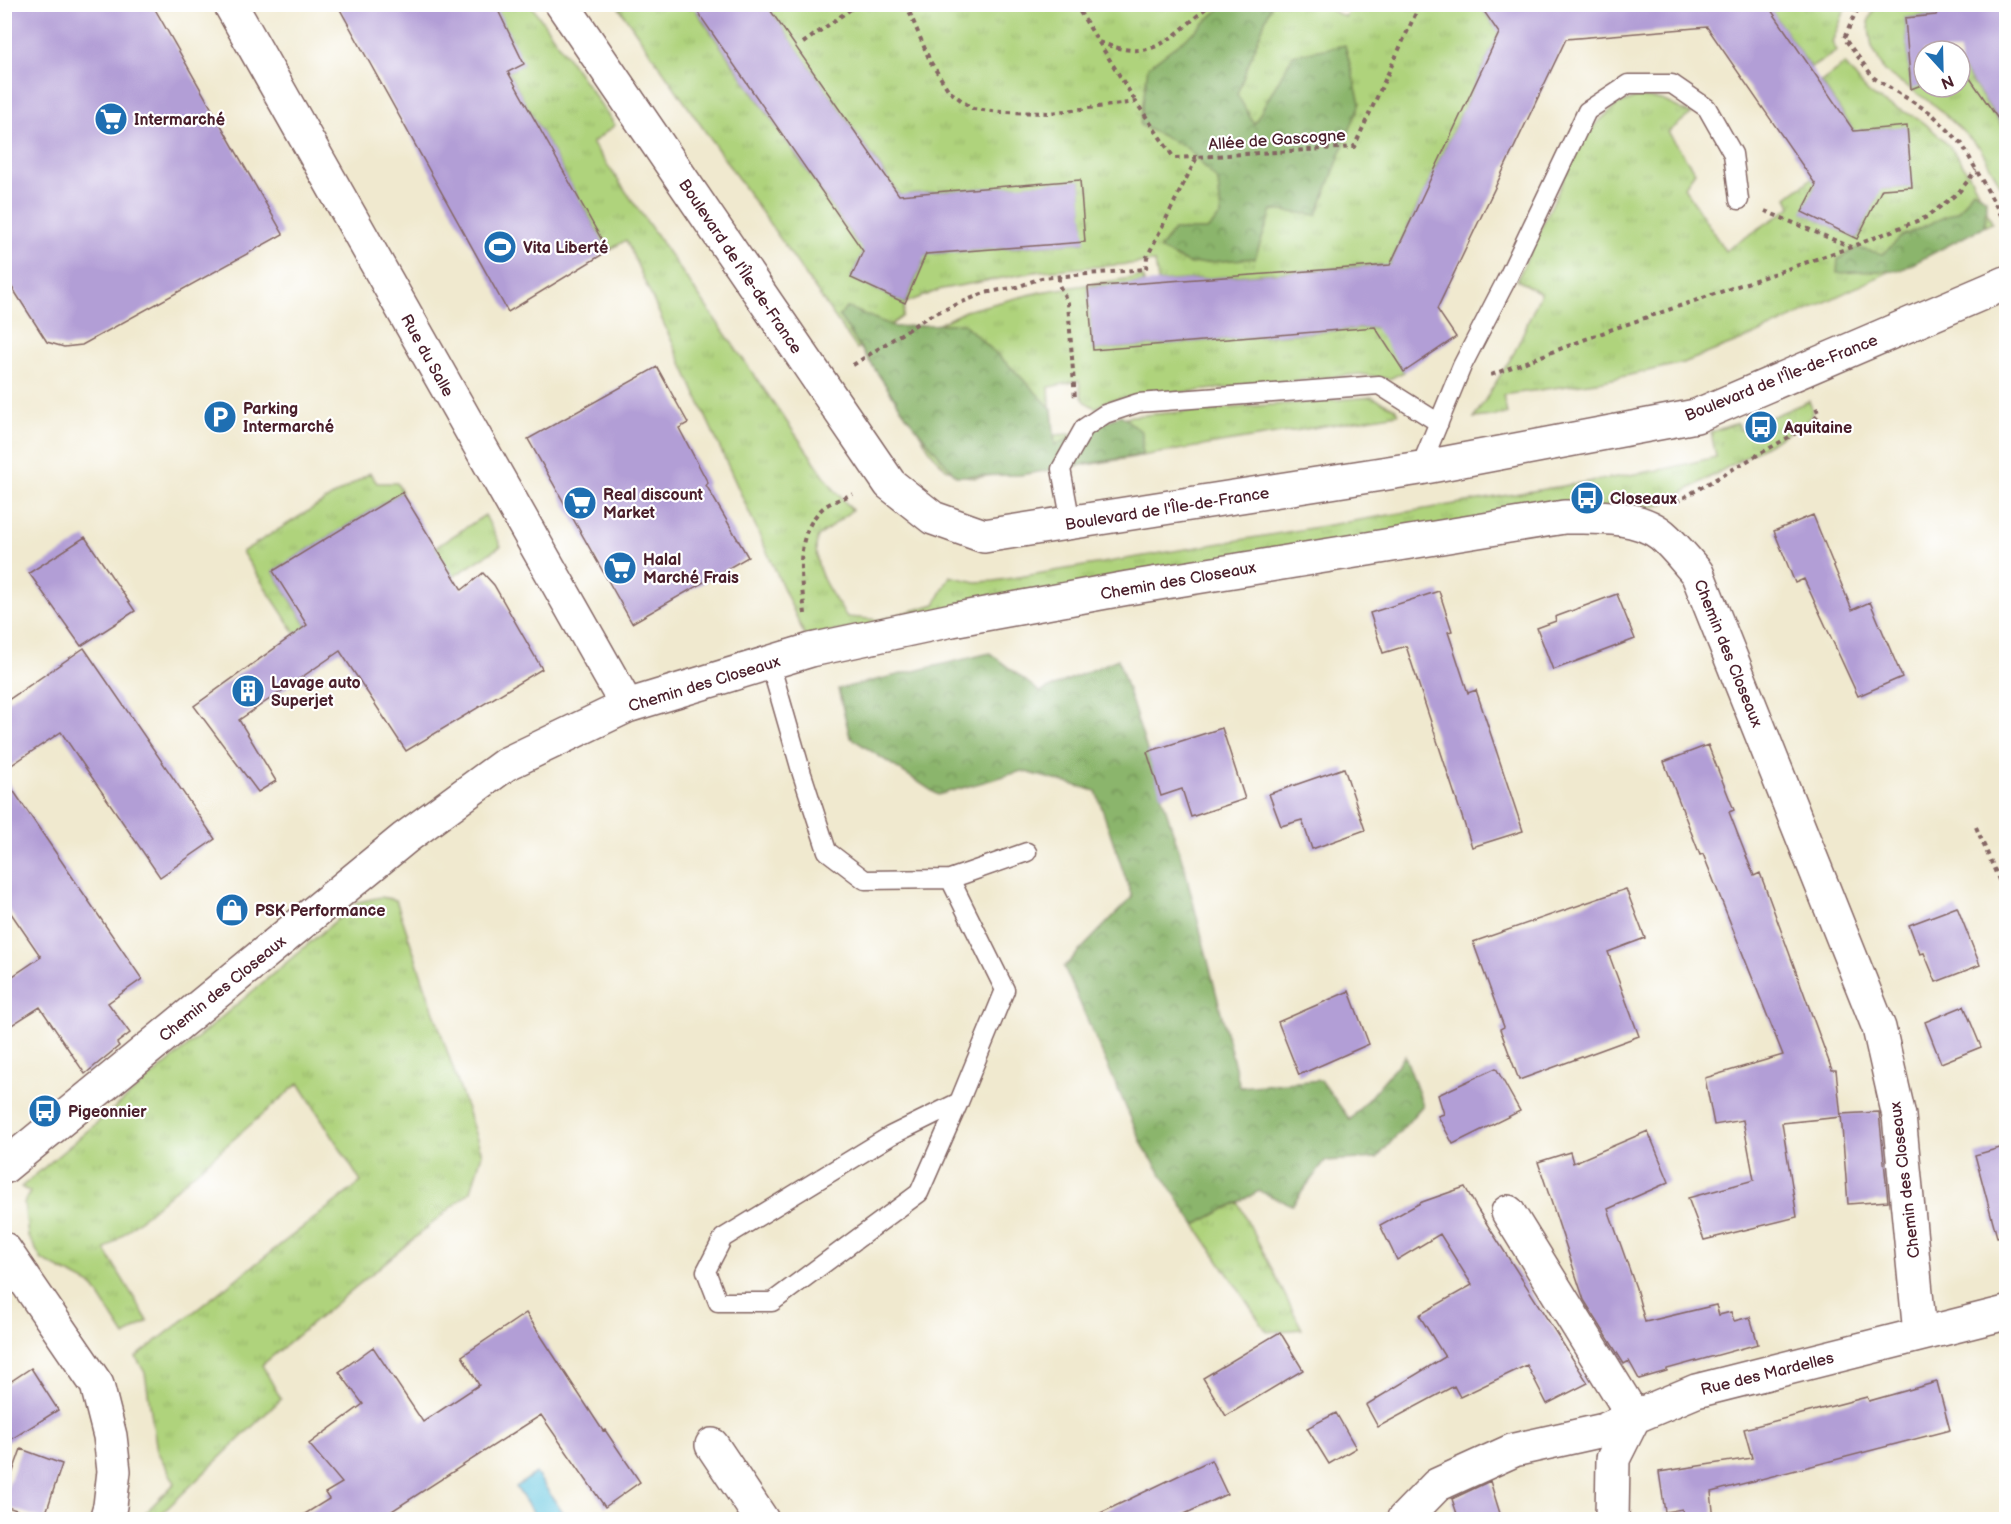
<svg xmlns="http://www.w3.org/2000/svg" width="2011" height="1524" font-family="'Balsamiq Sans',sans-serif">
  <defs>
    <pattern id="grass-tufts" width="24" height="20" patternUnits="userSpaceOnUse" patternTransform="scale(1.5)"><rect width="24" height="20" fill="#afd37c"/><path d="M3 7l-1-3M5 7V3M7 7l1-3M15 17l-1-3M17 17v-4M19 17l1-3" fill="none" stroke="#98b56b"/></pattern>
    <pattern id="forest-crowns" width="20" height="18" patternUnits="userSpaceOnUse" patternTransform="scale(1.5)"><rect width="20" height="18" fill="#8bb56c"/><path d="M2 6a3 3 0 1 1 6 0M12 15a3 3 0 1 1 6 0" fill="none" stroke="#749359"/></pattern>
  </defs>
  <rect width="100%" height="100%" fill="#fff"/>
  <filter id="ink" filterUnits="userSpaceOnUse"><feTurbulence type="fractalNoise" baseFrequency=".0167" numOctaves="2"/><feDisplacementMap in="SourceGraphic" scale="12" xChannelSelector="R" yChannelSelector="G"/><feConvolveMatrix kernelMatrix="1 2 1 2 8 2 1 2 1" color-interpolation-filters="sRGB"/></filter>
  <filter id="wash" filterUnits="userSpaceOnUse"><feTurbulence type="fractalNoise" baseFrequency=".008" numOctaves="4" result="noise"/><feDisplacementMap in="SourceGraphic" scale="24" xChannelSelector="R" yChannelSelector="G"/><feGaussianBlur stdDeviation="1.35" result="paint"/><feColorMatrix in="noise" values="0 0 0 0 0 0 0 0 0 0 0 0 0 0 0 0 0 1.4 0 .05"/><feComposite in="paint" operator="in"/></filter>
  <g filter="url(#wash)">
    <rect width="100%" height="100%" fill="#f0e9cf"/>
    <!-- grass -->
    <path fill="url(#grass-tufts)" stroke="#7c7954" stroke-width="1.5" d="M697 4 701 8 697 12 857 243 866 246 851 278 905 303 923 262 919 255 1084 242 1080 181 909 194 908 199 904 201 766 5 1319 4 1345 17 1351 5 1479 4 1494 26 1499 24 1502 27 1388 269 1384 270 1381 265 1158 282 1155 262 1040 271 942 289 905 303 903 316 857 349 617 5H659L660 7Z
      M495 5H531L615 125 592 143 833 488 852 510 817 538C812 570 830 592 847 617L880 620 935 604 950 576 976 582 994 581 1665 469 1716 457 1711 432 1737 423 1740 430 1809 401C1813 410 1814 414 1807 422L1661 505 805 636 626 240 608 251 508 72 523 64Z
      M1767 5H1847L1832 42 1837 51 1811 68Z
      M1876 5H1941L1942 14 1905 18 1910 78H1924V87H1960V70L1963 68 2006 132V195L1980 148 1937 107 1884 71 1872 47 1868 22Z
      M1845 64C1853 74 1860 85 1869 93 1882 105 1903 109 1918 119 1956 144 1975 181 1992 223L1760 333 1683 363 1603 381 1503 395 1507 414 1474 418 1514 353 1541 293 1517 280 1584 135 1616 106 1638 97 1662 100 1691 114 1668 132 1695 172 1684 187 1725 251 1791 207 1787 197 1815 176 1819 179 1803 212 1857 239 1877 198 1874 190 1911 187 1907 127 1861 130 1860 134 1857 135 1821 82Z
      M1143 276 1144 283 1088 287 1093 350 1380 327 1404 372 1389 379 1360 374 1109 400 1096 408C1080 401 1081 396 1079 381L1049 387 1052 435 1072 434 1052 467 973 478 946 469 930 451 879 364 911 338 965 311 1040 292Z
      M1372 397 1395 408 1398 414 1086 465 1091 433 1131 416Z
      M370 473 377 483H397L402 492 273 571 318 644 436 547 485 515 501 546 316 665 242 552Z
      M381 897 396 900 482 1154 471 1191 262 1365 281 1399 156 1519H139L175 1483 157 1451 145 1373 136 1357 361 1182 299 1083 105 1250 148 1321 125 1336 93 1286 42 1260 28 1236 24 1203 30 1192 21 1187 358 902Z
      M1238 1202 1302 1329 1267 1332 1195 1225Z"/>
    <!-- forest -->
    <path fill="url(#forest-crowns)" stroke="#6a6a4c" stroke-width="1.5" d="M1224 5H1271L1237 94 1254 124 1293 55 1345 45 1360 103 1317 215 1272 210 1255 258 1190 264 1159 249 1174 230H1207L1221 215 1218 181 1187 148 1140 125 1148 67 1194 32Z
      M1973 190 1986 199 1985 226 1901 270 1837 273 1838 259 1857 248 1883 254 1902 236 1958 211Z
      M847 307 895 327 963 323 1014 370 1052 409 1055 445 1121 415 1142 432V455L1020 475 956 476 907 417 839 316Z
      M990 653 1040 692 1118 659 1184 866 1240 1087 1321 1080 1350 1120 1405 1056 1423 1105 1377 1158 1325 1161 1292 1205 1259 1191 1195 1225 1143 1146 1064 967 1132 897 1096 791 1022 771 938 795 850 737 838 689Z"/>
    <!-- water -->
    <path fill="#61c5df" stroke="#567285" stroke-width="1.5" d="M536 1473 563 1513 554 1519H537L516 1487Z"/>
    <g id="blocks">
      <!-- building -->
      <path fill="#b29ed6" d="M4 4H152L283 234 82 345 64 347 47 342 4 275Z
        M337 4H495L524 64 508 72 608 251 508 312Z
        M692 4H766L899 195 1080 180 1085 242 926 254 905 303 851 278 863 251Z
        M1479 4H1767L1854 131 1907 126 1912 187 1882 189 1857 239 1802 212 1816 185 1707 27 1566 39 1437 309 1456 337 1404 372 1375 327 1093 350 1088 287 1390 265 1499 33Z
        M1941 4H2007V132L1963 68 1960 70V51H1924V84L1911 89 1905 18 1936 15Z
        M657 367 688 423 679 428 708 483 706 485 748 557 632 623 528 439Z
        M402 492 462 590 483 573 494 585 542 669 406 751 340 651 239 720 276 781 258 792 194 706 307 625 273 571Z
        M1813 515 1852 610 1870 602 1902 677 1858 696 1804 579 1795 583 1774 531Z
        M85 537 135 611 81 646 29 573Z
        M1439 591 1452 631 1448 632 1468 693 1476 690 1523 831 1472 847 1406 646 1383 653 1370 613Z
        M1617 594 1635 639 1553 670 1537 628 1556 621 1555 617Z
        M84 648 215 839 160 877 61 732 4 770V703Z
        M1222 728 1245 799 1191 817 1182 789 1161 796 1147 752Z
        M1708 745 1734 810 1729 812 1754 876 1760 873 1832 1070H1836L1841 1117 1782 1123 1797 1217 1704 1240 1688 1198 1754 1180 1743 1120 1714 1125 1705 1078 1783 1055 1703 854 1700 855 1664 762Z
        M1344 768 1365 830 1312 849 1302 820 1281 826 1269 794Z
        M4 777 142 979 108 1003 130 1033 117 1043 119 1046 85 1074 40 1007 4 1030V982L41 957 4 903Z
        M1626 889 1645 938 1608 952 1639 1036 1519 1080 1500 1029 1504 1027 1473 942Z
        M1957 907 1980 965 1936 982 1924 953 1920 954 1909 925Z
        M1349 991 1369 1044 1299 1075 1278 1022Z
        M1964 1006 1981 1047 1941 1063 1925 1022Z
        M1496 1068 1520 1111 1453 1144 1438 1116 1444 1114 1438 1095Z
        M1879 1112 1888 1201 1848 1204 1841 1114Z
        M1648 1131 1669 1182 1608 1209 1636 1288 1645 1322 1716 1305 1719 1315 1731 1312 1734 1321 1750 1317 1758 1344 1667 1369V1371L1639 1379 1629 1361 1624 1364 1584 1300 1538 1162 1570 1152 1573 1163Z
        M2007 1146V1236L1997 1237 1975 1155Z
        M1465 1187 1478 1210 1588 1383 1547 1404 1527 1365 1460 1397 1454 1386 1378 1427 1366 1405 1445 1357 1419 1315 1472 1285 1440 1234 1397 1260 1380 1225 1422 1202Z
        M526 1313 603 1431 605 1430 640 1482 605 1507 541 1415 378 1520H295L329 1499 325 1493 342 1483 309 1444 363 1404 339 1372 373 1347 423 1422 479 1385 462 1356Z
        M1280 1332 1303 1370 1226 1416 1203 1378Z
        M31 1368 58 1410 4 1444V1386Z
        M1937 1382 1950 1430 1711 1492 1714 1520H1684L1682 1509 1665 1512 1659 1472 1752 1458 1744 1429 1867 1397 1869 1401Z
        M1336 1413 1356 1448 1329 1464 1307 1428Z
        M21 1449 62 1464 44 1519 4 1506V1497Z
        M1211 1460 1227 1494 1172 1520H1086Z
        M1490 1481 1502 1520H1459L1452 1499Z"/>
    </g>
  </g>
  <g filter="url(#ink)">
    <use href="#blocks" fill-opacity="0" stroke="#846664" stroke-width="1.5"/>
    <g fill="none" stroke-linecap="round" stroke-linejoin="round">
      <defs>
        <path id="lane" d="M1420 468 1462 366 1509 275 1587 111 1628 84H1672L1707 108 1733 154 1739 200
          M1071 523 1061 469 1084 428 1105 414 1138 403 1379 385 1439 423
          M770 663 802 774 827 851 865 880 950 879 1027 852
          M950 879 1005 990 959 1102 890 1136 723 1238 706 1271 718 1302H772L919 1193 959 1102"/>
        <path id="street" d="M230 4 627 706
          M562 4 890 484 933 518 984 536 1420 468 1696 416 2006 283
          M4 1167 405 838 506 764 627 706 811 650 952 620 1128 588 1564 517C1595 517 1636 514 1662 535 1675 546 1686 561 1697 573L1879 1028 1899 1116 1920 1334
          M712 1445 762 1520
          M1403 1520 1437 1485 1514 1450 1604 1430 1634 1417 1508 1212
          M1612 1520 1613 1459 1634 1417 1696 1391 2006 1313"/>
        <path id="secondary" d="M4 1249 97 1385 110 1436 114 1471 110 1506 106 1520"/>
      </defs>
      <!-- lane casing -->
      <use href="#lane" stroke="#846664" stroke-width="21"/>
      <!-- street casing -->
      <use href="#street" stroke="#846664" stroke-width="36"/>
      <!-- secondary casing -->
      <use href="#secondary" stroke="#846664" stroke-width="36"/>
      <!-- path -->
      <path stroke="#846664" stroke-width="4" stroke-dasharray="4.5 4.5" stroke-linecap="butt" d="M906 4 930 61 949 91 973 109 1002 112 1050 113 1136 102 1174 158 1197 157
        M1075 4 1136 102
        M1858 9 1844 38 1874 78 1931 113 1962 144 2006 224
        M1099 42C1152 62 1166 43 1205 9L1208 4
        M803 43 858 4
        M1765 211 1851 247
        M1059 277V285L1068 303 1075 399
        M853 365 929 316 984 293 1017 287 1041 278 1146 269 1147 257 1197 157 1354 147 1420 4
        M1491 375 1610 330 1851 247 1927 217 1959 192 1976 170
        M1676 502 1808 426 1819 414 1815 405
        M805 614C801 579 793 535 823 508 830 502 844 498 853 494
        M1976 827 2006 896"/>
      <!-- lane -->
      <use href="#lane" stroke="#fff" stroke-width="18"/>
      <!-- street -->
      <use href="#street" stroke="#fff" stroke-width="33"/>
      <!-- secondary -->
      <use href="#secondary" stroke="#fff" stroke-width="33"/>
    </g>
  </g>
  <!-- icons -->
  <defs>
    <symbol id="supermarket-disc" viewBox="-11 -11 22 22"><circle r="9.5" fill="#1f6fb2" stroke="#fff"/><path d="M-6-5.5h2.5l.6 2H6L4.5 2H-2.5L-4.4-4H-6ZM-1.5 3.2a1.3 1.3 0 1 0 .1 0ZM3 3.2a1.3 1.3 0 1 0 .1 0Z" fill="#fff"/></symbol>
    <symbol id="stadium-disc" viewBox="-11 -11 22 22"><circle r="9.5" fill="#1f6fb2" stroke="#fff"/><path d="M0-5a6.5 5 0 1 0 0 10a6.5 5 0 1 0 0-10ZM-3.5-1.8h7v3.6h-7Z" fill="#fff"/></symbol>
    <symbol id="parking-disc" viewBox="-11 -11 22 22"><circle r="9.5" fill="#1f6fb2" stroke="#fff"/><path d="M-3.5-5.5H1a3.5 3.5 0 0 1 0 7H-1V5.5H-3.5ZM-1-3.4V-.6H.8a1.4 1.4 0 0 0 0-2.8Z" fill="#fff"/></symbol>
    <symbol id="bus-disc" viewBox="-11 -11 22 22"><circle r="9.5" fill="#1f6fb2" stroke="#fff"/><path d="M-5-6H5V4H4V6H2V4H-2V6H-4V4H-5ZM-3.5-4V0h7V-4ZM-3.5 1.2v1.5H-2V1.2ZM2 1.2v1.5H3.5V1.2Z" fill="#fff"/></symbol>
    <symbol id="building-disc" viewBox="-11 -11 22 22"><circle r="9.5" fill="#1f6fb2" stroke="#fff"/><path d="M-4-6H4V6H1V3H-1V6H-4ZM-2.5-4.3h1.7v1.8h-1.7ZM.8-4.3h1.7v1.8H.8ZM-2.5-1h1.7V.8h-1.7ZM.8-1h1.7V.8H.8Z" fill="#fff"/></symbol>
    <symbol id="shop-disc" viewBox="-11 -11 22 22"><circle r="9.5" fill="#1f6fb2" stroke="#fff"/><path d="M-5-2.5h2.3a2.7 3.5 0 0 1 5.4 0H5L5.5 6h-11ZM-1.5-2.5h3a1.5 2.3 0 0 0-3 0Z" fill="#fff"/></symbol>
  </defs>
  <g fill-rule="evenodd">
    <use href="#supermarket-disc" x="92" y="100" width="38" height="38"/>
    <use href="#stadium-disc" x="481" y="228" width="38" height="38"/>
    <use href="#parking-disc" x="201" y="398" width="38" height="38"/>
    <use href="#bus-disc" x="1742" y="408" width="38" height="38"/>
    <use href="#bus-disc" x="1568" y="479" width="38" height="38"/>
    <use href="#supermarket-disc" x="561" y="484" width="38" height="38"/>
    <use href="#supermarket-disc" x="601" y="549" width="38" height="38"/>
    <use href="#building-disc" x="229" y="672" width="38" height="38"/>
    <use href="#shop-disc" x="213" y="891" width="38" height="38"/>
    <use href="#bus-disc" x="26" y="1092" width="38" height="38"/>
  </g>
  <g text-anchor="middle" stroke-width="4.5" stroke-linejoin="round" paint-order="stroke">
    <!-- poi labels -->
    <g font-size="16" font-weight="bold" fill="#4a1f2b" stroke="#fff" text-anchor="start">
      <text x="134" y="125">Intermarché</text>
      <text x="523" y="253">Vita Liberté</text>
      <text x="243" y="414">Parking<tspan x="243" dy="18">Intermarché</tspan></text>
      <text x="1784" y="433">Aquitaine</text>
      <text x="603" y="500">Real discount<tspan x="603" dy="18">Market</tspan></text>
      <text x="1610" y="504">Closeaux</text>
      <text x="643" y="565">Halal<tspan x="643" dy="18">Marché Frais</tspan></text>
      <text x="271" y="688">Lavage auto<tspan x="271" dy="18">Superjet</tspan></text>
      <text x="255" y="916">PSK Performance</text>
      <text x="68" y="1117">Pigeonnier</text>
    </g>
    <!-- street labels -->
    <g font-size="16" fill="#4a1f2b" stroke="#fff">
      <text transform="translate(1277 139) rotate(-4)" y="6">Allée de Gascogne</text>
      <text transform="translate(741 266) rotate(56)" y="6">Boulevard de l'Île-de-France</text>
      <text transform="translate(428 355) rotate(61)" y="6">Rue du Salle</text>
      <text transform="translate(1781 377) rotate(-22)" y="6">Boulevard de l'Île-de-France</text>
      <text transform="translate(1167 508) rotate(-9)" y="6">Boulevard de l'Île-de-France</text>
      <text transform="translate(1178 580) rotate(-10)" y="6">Chemin des Closeaux</text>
      <text transform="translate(1729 653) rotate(68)" y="6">Chemin des Closeaux</text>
      <text transform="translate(704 683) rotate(-17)" y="6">Chemin des Closeaux</text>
      <text transform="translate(222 988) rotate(-39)" y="6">Chemin des Closeaux</text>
      <text transform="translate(1904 1180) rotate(-97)" y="6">Chemin des Closeaux</text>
      <text transform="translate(1767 1373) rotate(-14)" y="6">Rue des Mardelles</text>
    </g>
  </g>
  <!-- margin -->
  <rect width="2011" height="1524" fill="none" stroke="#fff" stroke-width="24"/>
  <!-- north arrow -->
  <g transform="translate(1942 69) rotate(158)"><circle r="28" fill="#ffffff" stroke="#b7a5aa" stroke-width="1.5"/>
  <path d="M0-4.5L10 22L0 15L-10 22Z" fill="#1f6fb2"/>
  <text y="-9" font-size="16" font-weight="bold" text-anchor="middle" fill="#4a1f2b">N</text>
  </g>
</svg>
